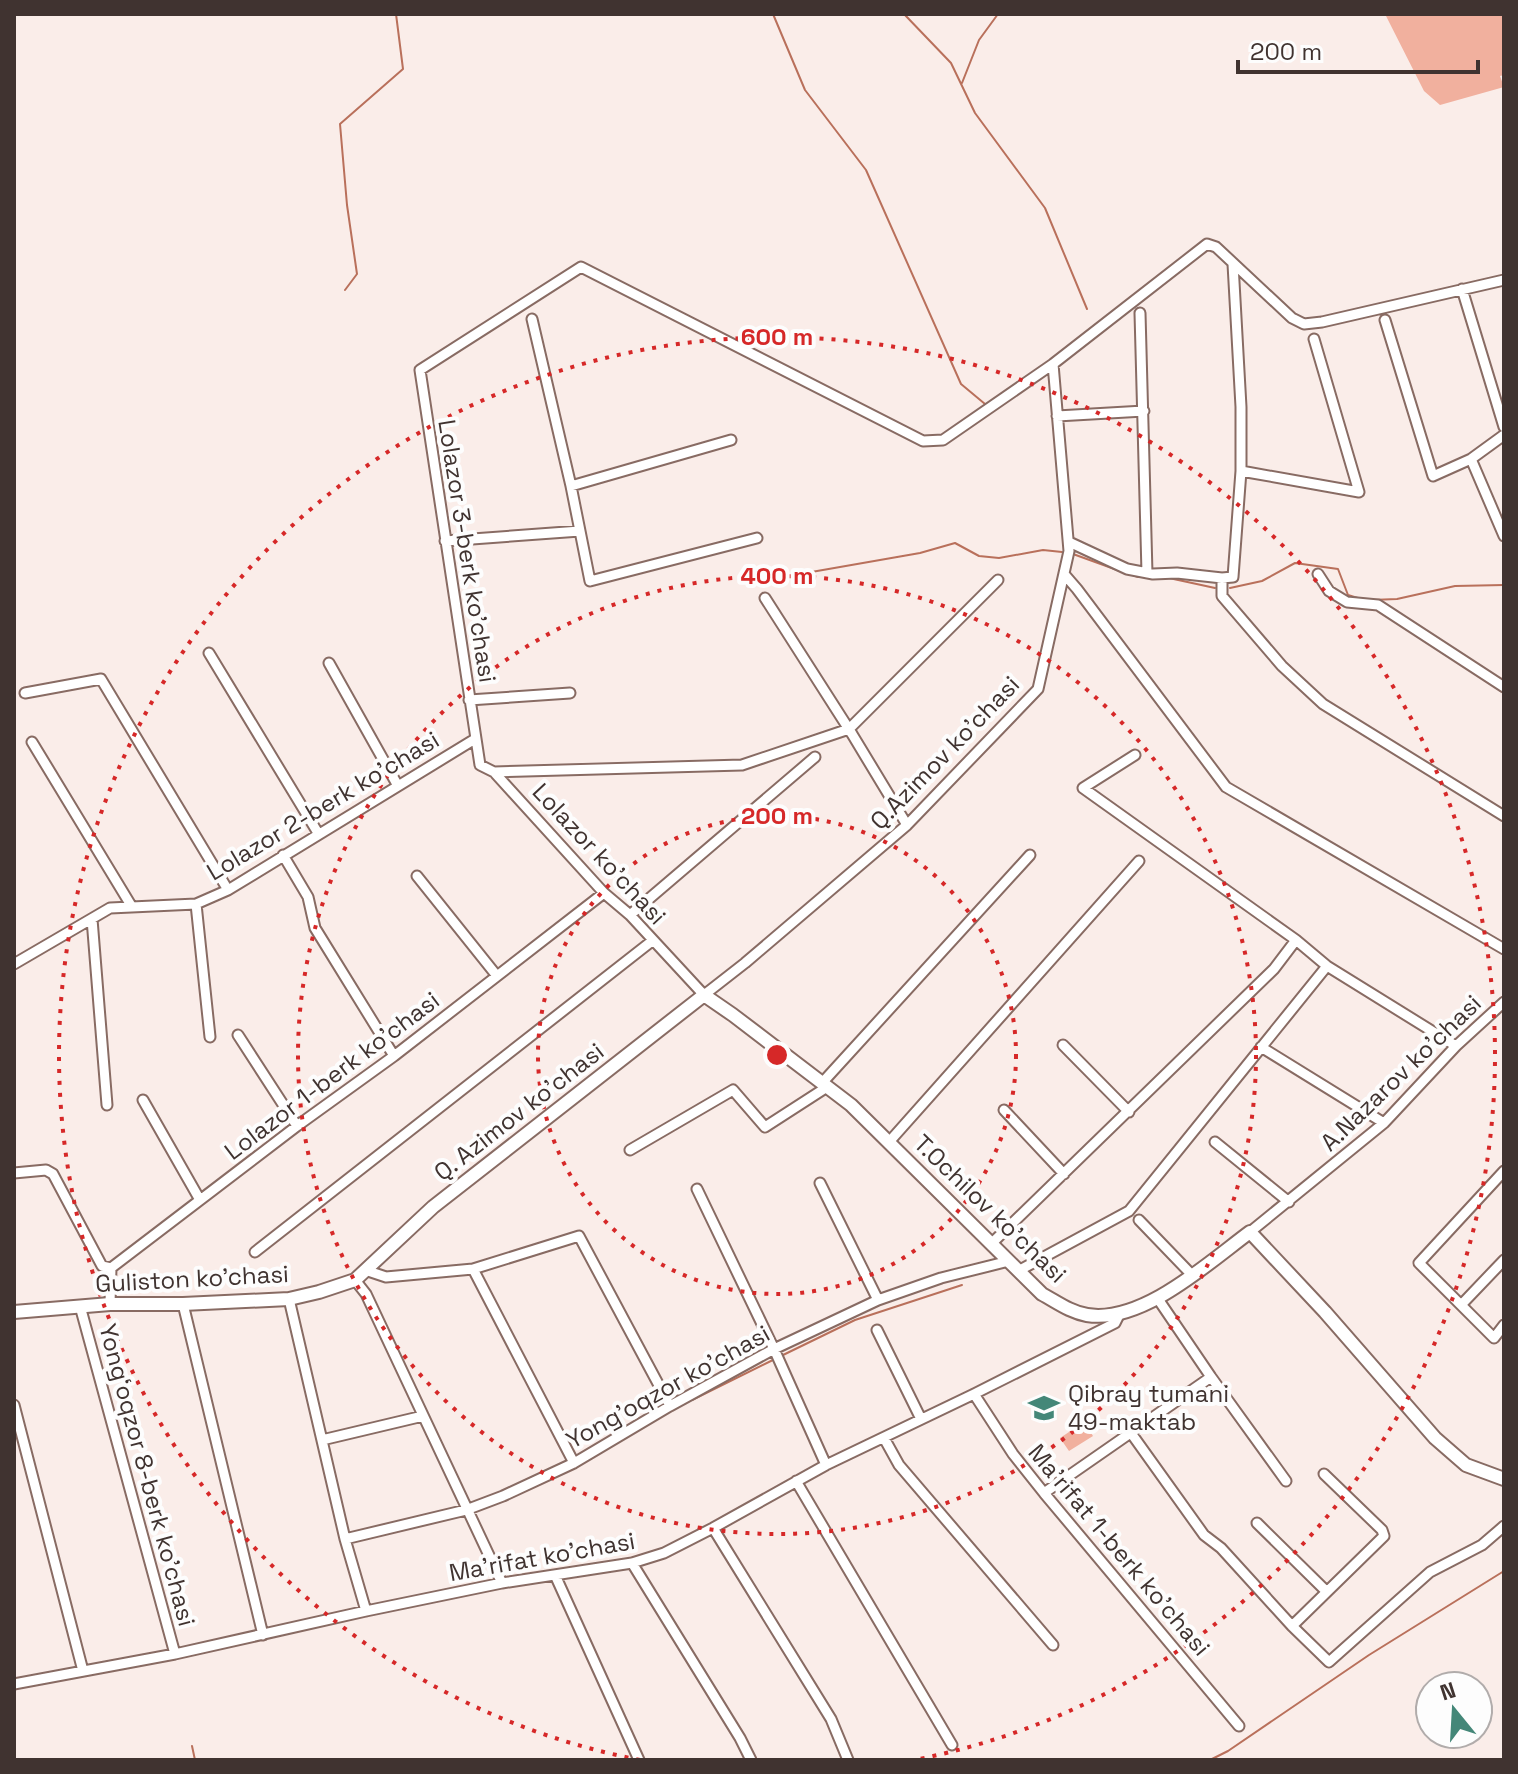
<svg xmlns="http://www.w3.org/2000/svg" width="1518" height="1774" font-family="'Space Grotesk',sans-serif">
  <rect width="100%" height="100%" fill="#faede9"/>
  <!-- green -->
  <path fill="#f1b09e" d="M1385 14H1504V75L1500 76 1504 87 1440 105 1424 91Z
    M1084 1422 1093 1436 1069 1451 1060 1438Z"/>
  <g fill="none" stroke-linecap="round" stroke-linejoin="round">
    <!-- stream -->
    <path stroke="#b9705b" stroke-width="2" d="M773 14 805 90 866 170 961 384 985 404
      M904 14 951 63 975 113 1045 208 1087 309
      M962 83 979 40 998 14
      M345 290 357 274 347 205 340 124 403 69 396 14
      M1073 554 1120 571
      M800 574 920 553 955 543 979 556 999 558 1043 550 1062 552
      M1130 574 1138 577H1147
      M1169 578 1215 588
      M1230 588 1262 581 1295 563 1338 569 1348 595 1361 599
      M1371 600 1397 599 1455 586 1504 585
      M781 1356 855 1320 962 1285
      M692 1400 775 1359
      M192 1746 195 1760
      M1210 1760 1228 1751 1369 1655 1504 1571"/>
    <defs>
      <path id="minor" d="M1462 289 1504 427
        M1140 313 1147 573
        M532 319 571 486 590 581 757 538
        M1385 320 1433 476 1471 459 1504 435
        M1053 364 1069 551 1038 689 907 825 745 963 704 995 630 915 604 893 494 772 480 765 420 370 581 267 923 441 943 440 1053 364 1207 244 1216 247 1292 318 1304 324 1322 322 1504 280
        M1057 416 1144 411
        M1471 459 1504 536
        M1241 471 1359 492 1314 339
        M571 486 731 440
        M445 541 580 531
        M1069 542 1127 569 1153 574 1177 573 1222 578 1233 577 1241 471V407L1233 264
        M1064 574 1077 589 1226 787 1504 949
        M1318 574 1329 591 1347 602 1378 605 1504 687
        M1222 578V596L1282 666 1323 704 1504 816
        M765 598 852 734 907 825
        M209 653 318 833
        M329 663 398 786
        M25 693 101 679 228 890
        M469 700 570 693
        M32 742 132 907
        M1135 755 1083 788 1296 940
        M494 772 742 765 849 729 998 580
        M283 855 308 897 315 928 394 1056
        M417 876 497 976
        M196 904 210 1037
        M630 915 815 757
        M92 919 107 1105
        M14 964 110 908 196 904 228 890 475 739
        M238 1035 297 1126
        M1063 1045 1129 1112
        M1261 1047 1384 1123
        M822 1083 1030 855
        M143 1100 200 1200
        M1004 1110 1064 1174
        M889 1142 1139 861
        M1215 1142 1289 1202
        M630 1150 733 1090 765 1127 827 1087
        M1504 1171 1419 1263 1494 1338 1504 1325
        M14 1173 46 1170 53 1174 102 1266 111 1268
        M820 1183 878 1300
        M697 1189 774 1349 826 1465
        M1139 1220 1192 1275
        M1250 1232 1384 1123 1456 1046 1504 1002
        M991 1244 1274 969 1296 940 1327 966 1456 1046
        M255 1252 652 941
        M473 1269 574 1463
        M365 1270 386 1277 473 1269 579 1236 670 1406
        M1018 1271 1129 1211 1327 966
        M355 1280 366 1294 502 1583
        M289 1299 345 1539 366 1611
        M1158 1299 1211 1377 1286 1481
        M110 1304 111 1268 297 1126 394 1056 604 893
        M183 1304 263 1635
        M1462 1304 1504 1260
        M80 1306 175 1654
        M877 1330 921 1419
        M974 1394 1013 1454 1044 1493 1239 1726
        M14 1405 83 1671
        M1131 1433 1204 1535 1221 1548 1292 1626 1329 1662 1430 1572 1482 1545 1504 1526
        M884 1438 899 1465 1053 1645
        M322 1440 423 1416
        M796 1481 952 1745
        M1044 1493 1211 1377
        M1257 1523 1326 1591
        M713 1528 831 1719 848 1760
        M345 1539 466 1510 503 1496 574 1463 670 1406 774 1349 878 1300 941 1278 1009 1261
        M632 1563 740 1738 751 1760
        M555 1575 639 1760
        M1292 1626 1384 1536 1382 1530 1324 1474
        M14 1684 175 1654 366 1611 502 1583 632 1563 664 1553 713 1528 826 1465 974 1394 1115 1323 1120 1313"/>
      <path id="secondary" d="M14 1312 110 1304H183L289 1299 319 1292 355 1280 433 1207 704 995 733 1015 851 1105 1042 1294C1057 1302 1070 1312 1087 1315 1142 1324 1208 1263 1250 1232L1325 1312 1435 1438 1466 1465 1504 1479"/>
    </defs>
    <!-- minor casing -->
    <use href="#minor" stroke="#886b63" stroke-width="13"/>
    <!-- secondary casing -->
    <use href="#secondary" stroke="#886b63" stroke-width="16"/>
    <!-- minor -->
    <use href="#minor" stroke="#fff" stroke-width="9"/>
    <!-- secondary -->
    <use href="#secondary" stroke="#fff" stroke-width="12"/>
  </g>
  <!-- distance rings -->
  <g fill="none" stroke="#d62828" stroke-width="4" stroke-dasharray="4 8">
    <circle cx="777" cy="1055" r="239"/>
    <circle cx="777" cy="1055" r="479"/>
    <path d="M640 1760A718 718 0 1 1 914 1760"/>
  </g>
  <!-- icons -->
  <defs>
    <symbol id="school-bare" viewBox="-9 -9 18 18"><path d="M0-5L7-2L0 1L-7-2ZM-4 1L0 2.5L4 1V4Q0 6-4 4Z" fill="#448778" stroke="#fdfdfd" stroke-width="2.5" paint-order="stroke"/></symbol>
  </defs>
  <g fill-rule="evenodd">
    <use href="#school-bare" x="1022" y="1386" width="44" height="44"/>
  </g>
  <g text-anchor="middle" stroke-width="8" stroke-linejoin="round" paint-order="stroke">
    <!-- street labels -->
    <g font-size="24" fill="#403330" stroke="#fdfdfd">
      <text transform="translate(467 551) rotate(81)" y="8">Lolazor 3-berk ko'chasi</text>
      <text transform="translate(945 753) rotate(-46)" y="8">Q.Azimov ko'chasi</text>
      <text transform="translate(323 806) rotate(-31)" y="8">Lolazor 2-berk ko'chasi</text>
      <text transform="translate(599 854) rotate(47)" y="8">Lolazor ko'chasi</text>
      <text transform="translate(1401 1073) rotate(-44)" y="8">A.Nazarov ko'chasi</text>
      <text transform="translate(332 1076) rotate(-37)" y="8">Lolazor 1-berk ko'chasi</text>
      <text transform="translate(519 1112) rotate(-38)" y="8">Q. Azimov ko'chasi</text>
      <text transform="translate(990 1209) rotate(44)" y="8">T.Ochilov ko'chasi</text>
      <text transform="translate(192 1279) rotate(-3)" y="8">Guliston ko'chasi</text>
      <text transform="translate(668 1387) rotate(-29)" y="8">Yong'oqzor ko'chasi</text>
      <text transform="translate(147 1475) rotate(75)" y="8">Yong‘oqzor 8-berk ko'chasi</text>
      <text transform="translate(1119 1550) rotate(50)" y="8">Ma’rifat 1-berk ko'chasi</text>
      <text transform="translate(542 1557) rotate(-10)" y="8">Ma'rifat ko'chasi</text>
    </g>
    <!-- poi labels -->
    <g font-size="24" fill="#403330" stroke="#fdfdfd" text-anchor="start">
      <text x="1068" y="1402">Qibray tumani<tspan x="1068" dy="28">49-maktab</tspan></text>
    </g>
  </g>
  <circle cx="777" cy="1055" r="12" fill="#d62828" stroke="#fdfdfd" stroke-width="4"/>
  <g font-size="24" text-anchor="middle" font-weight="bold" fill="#d62828" stroke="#fdfdfd" stroke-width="8" stroke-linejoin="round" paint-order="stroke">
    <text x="777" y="345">600 m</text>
    <text x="777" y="584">400 m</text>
    <text x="777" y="824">200 m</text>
  </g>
  <!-- border -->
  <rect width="1518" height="1774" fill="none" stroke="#403330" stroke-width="32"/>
  <!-- north arrow -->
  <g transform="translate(1454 1710) rotate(342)"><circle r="38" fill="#fdfdfd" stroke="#b1acab" stroke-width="2"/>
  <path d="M0-6L14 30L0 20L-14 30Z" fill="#448778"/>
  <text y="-12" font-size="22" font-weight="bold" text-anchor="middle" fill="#403330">N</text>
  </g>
  <!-- scale -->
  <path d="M1238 60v12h240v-12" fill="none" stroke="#403330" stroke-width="4"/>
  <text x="1250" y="60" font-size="24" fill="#403330" stroke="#fdfdfd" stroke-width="6" paint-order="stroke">200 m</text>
</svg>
